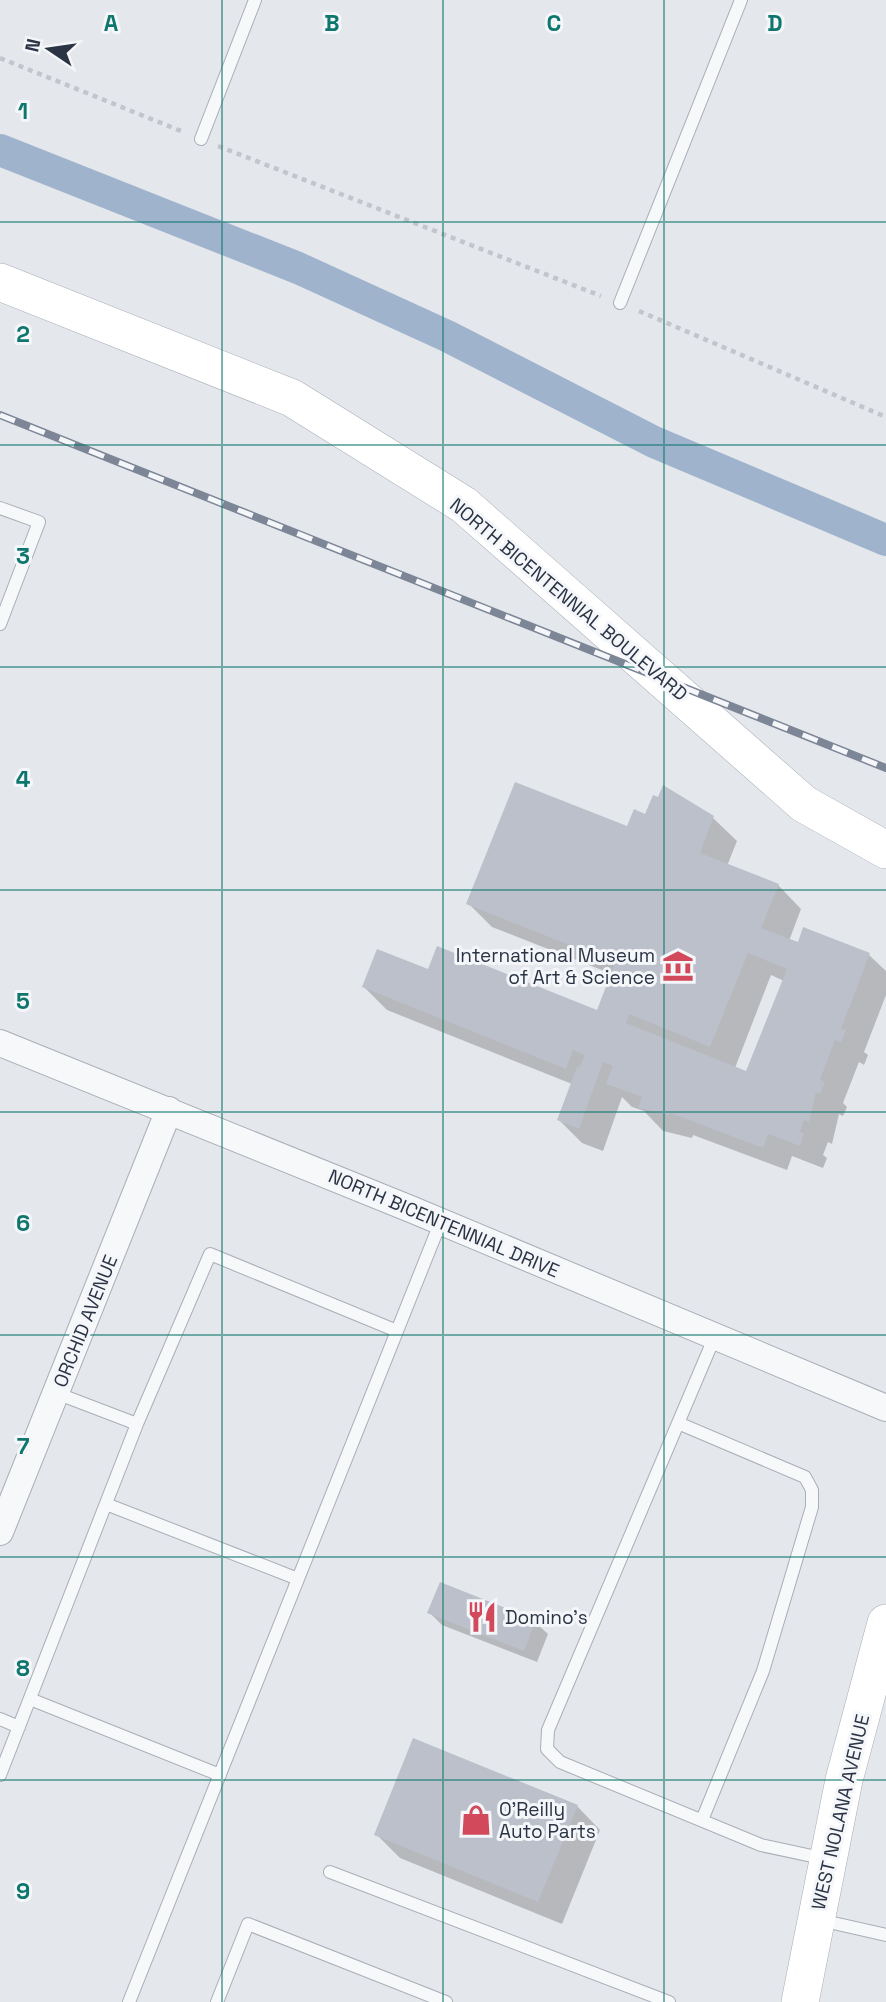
<svg xmlns="http://www.w3.org/2000/svg" width="886" height="2002" font-family="'Space Grotesk',sans-serif">
  <rect width="100%" height="100%" fill="#e4e7ec"/>
  <!-- shadow -->
  <path fill="#0003" fill-rule="evenodd" d="M646 816 713 818 737 841 727 866 778 885 801 909 789 941 869 955 886 971V995L864 1052 868 1055 864 1065 859 1062 843 1103 847 1107 843 1116 839 1114 832 1144 828 1142 823 1155 827 1158 823 1168 792 1156 787 1170 693 1135 692 1138 663 1131 644 1111 632 1107 622 1097 603 1151 582 1143 559 1120 572 1084 387 1010 364 987 598 1012 612 974 492 927 468 903 628 828ZM771 975 784 981 747 1073 735 1068Z
    M441 1584 535 1622 548 1634 537 1662 442 1625 429 1612Z
    M577 1806 600 1830 562 1924 400 1858 376 1834Z"/>
  <g fill="none" stroke-linecap="round" stroke-linejoin="round">
    <!-- canal -->
    <path stroke="#9fb4cc" stroke-width="32" d="M0 150 298 268 447 336 654 442 886 540"/>
  </g>
  <!-- building -->
  <path fill="#bbc0ca" fill-rule="evenodd" d="M515 782 627 826 634 809 645 814 653 795 658 797 663 785 714 816 700 853 779 884 761 928 798 942 803 927 870 953 841 1029 846 1030 841 1042 835 1040 820 1080 825 1082 820 1094 816 1092 809 1122 804 1120 800 1132 804 1133 800 1146 768 1134 763 1148 670 1113 669 1115 638 1108 642 1097 606 1084 613 1066 603 1062 579 1129 557 1120 577 1067 579 1068 585 1055 573 1050 566 1069 362 987 377 949 428 969 437 946 597 1010 615 963 466 904ZM748 953 787 969 746 1071 626 1023 629 1014 710 1047Z
    M440 1582 536 1620 524 1651 427 1613Z
    M413 1738 578 1805 538 1902 374 1835Z"/>
  <g fill="none" stroke-linecap="round" stroke-linejoin="round">
    <defs>
      <path id="lane" d="M201 139 255 0
        M620 303 741 0
        M0 508 39 522 0 624
        M715 1336 548 1730 547 1749 560 1762 761 1845 826 1859
        M678 1423 805 1477 812 1490V1507L763 1671 702 1820
        M137 1424 210 1254 397 1331
        M106 1504 298 1579
        M30 1699 220 1775
        M0 1719 19 1727
        M0 1775 137 1424 56 1393
        M330 1872 669 2002
        M820 1920 886 1935
        M129 2002 441 1221
        M217 2002 248 1924 446 2002"/>
      <path id="street" d="M0 1043 413 1210 886 1408
        M0 1532 169 1110"/>
      <path id="secondary" d="M0 282 292 398 464 505 804 804 886 850
        M800 2002 844 1780 886 1623"/>
    </defs>
    <!-- lane casing -->
    <use href="#lane" stroke="#a9aeb7" stroke-width="14"/>
    <!-- street casing -->
    <use href="#street" stroke="#a9aeb7" stroke-width="28"/>
    <!-- secondary casing -->
    <use href="#secondary" stroke="#a9aeb7" stroke-width="38"/>
    <!-- path -->
    <path stroke="#c2c5cb" stroke-width="4.5" stroke-dasharray="5 5" stroke-linecap="butt" d="M0 58 181 131
      M218 146 601 296
      M639 311 886 417"/>
    <!-- lane -->
    <use href="#lane" stroke="#f7f8fa" stroke-width="12"/>
    <!-- street -->
    <use href="#street" stroke="#f7f8fa" stroke-width="26"/>
    <!-- secondary -->
    <use href="#secondary" stroke="#fff" stroke-width="37"/>
    <defs>
      <path id="rail" d="M0 415 886 768"/>
    </defs>
    <!-- rail casing -->
    <use href="#rail" stroke="#7d8696" stroke-width="8"/>
    <!-- rail -->
    <use href="#rail" stroke="#f4f6f9" stroke-width="5" stroke-dasharray="16" stroke-linecap="butt"/>
  </g>
  <!-- grid -->
  <path fill="none" stroke="#0f766e" stroke-width="2" stroke-opacity="0.55" d="M222 0V2002M443 0V2002M664 0V2002M0 222H886M0 445H886M0 667H886M0 890H886M0 1112H886M0 1335H886M0 1557H886M0 1780H886"/>
  <!-- icons -->
  <defs>
    <symbol id="museum-bare" viewBox="-9 -9 18 18"><path d="M0-6L6-3V-2H-6V-3ZM-5-1h2V3h-2ZM-1-1h2V3h-2ZM3-1h2V3H3ZM-6 4H6V6H-6Z" fill="#d1495b" stroke="#f4f6f9" stroke-width="2.5" paint-order="stroke"/></symbol>
    <symbol id="restaurant-bare" viewBox="-9 -9 18 18"><path d="M-5-6h1v4h1v-4h1v4h1v-4h1v5L-1.5 .5V6h-2V.5L-5-1ZM5-6V6H3V1.5H1.5Q1.5-4 5-6Z" fill="#d1495b" stroke="#f4f6f9" stroke-width="2.5" paint-order="stroke"/></symbol>
    <symbol id="shop-bare" viewBox="-9 -9 18 18"><path d="M-5-2.5h2.3a2.7 3.5 0 0 1 5.4 0H5L5.5 6h-11ZM-1.5-2.5h3a1.5 2.3 0 0 0-3 0Z" fill="#d1495b" stroke="#f4f6f9" stroke-width="2.5" paint-order="stroke"/></symbol>
  </defs>
  <g fill-rule="evenodd">
    <use href="#museum-bare" x="656" y="944" width="44" height="44"/>
    <use href="#restaurant-bare" x="460" y="1595" width="44" height="44"/>
    <use href="#shop-bare" x="454" y="1798" width="44" height="44"/>
  </g>
  <g text-anchor="middle" stroke-width="6" stroke-linejoin="round" paint-order="stroke">
    <!-- street labels -->
    <g font-size="19" fill="#2b3445" stroke="#f4f6f9">
      <text transform="translate(569 599) rotate(40)" y="7">NORTH BICENTENNIAL BOULEVARD</text>
      <text transform="translate(444 1223) rotate(23)" y="7">NORTH BICENTENNIAL DRIVE</text>
      <text transform="translate(85 1321) rotate(-68)" y="7">ORCHID AVENUE</text>
      <text transform="translate(840 1812) rotate(-77)" y="7">WEST NOLANA AVENUE</text>
    </g>
    <!-- poi labels -->
    <g font-size="19" fill="#2b3445" stroke="#f4f6f9" text-anchor="start">
      <text x="655" y="962" text-anchor="end">International Museum<tspan x="655" dy="22">of Art &amp; Science</tspan></text>
      <text x="505" y="1624">Domino's</text>
      <text x="499" y="1816">O'Reilly<tspan x="499" dy="22">Auto Parts</tspan></text>
    </g>
  </g>
  <g font-size="23" text-anchor="middle" font-weight="bold" fill="#0f766e" stroke="#f4f6f9" stroke-width="6" stroke-linejoin="round" paint-order="stroke">
    <text x="111" y="31">A</text>
    <text x="332" y="31">B</text>
    <text x="554" y="31">C</text>
    <text x="775" y="31">D</text>
    <text x="23" y="119">1</text>
    <text x="23" y="342">2</text>
    <text x="23" y="564">3</text>
    <text x="23" y="787">4</text>
    <text x="23" y="1009">5</text>
    <text x="23" y="1231">6</text>
    <text x="23" y="1454">7</text>
    <text x="23" y="1676">8</text>
    <text x="23" y="1899">9</text>
  </g>
  <!-- north arrow -->
  <g transform="translate(49 49) rotate(283)" stroke="#f4f6f9" stroke-width="5" paint-order="stroke">
  <path d="M0-5L12 26L0 18L-12 26Z" fill="#2b3445"/>
  <text y="-10" font-size="19" font-weight="bold" text-anchor="middle" fill="#2b3445">N</text>
  </g>
</svg>
